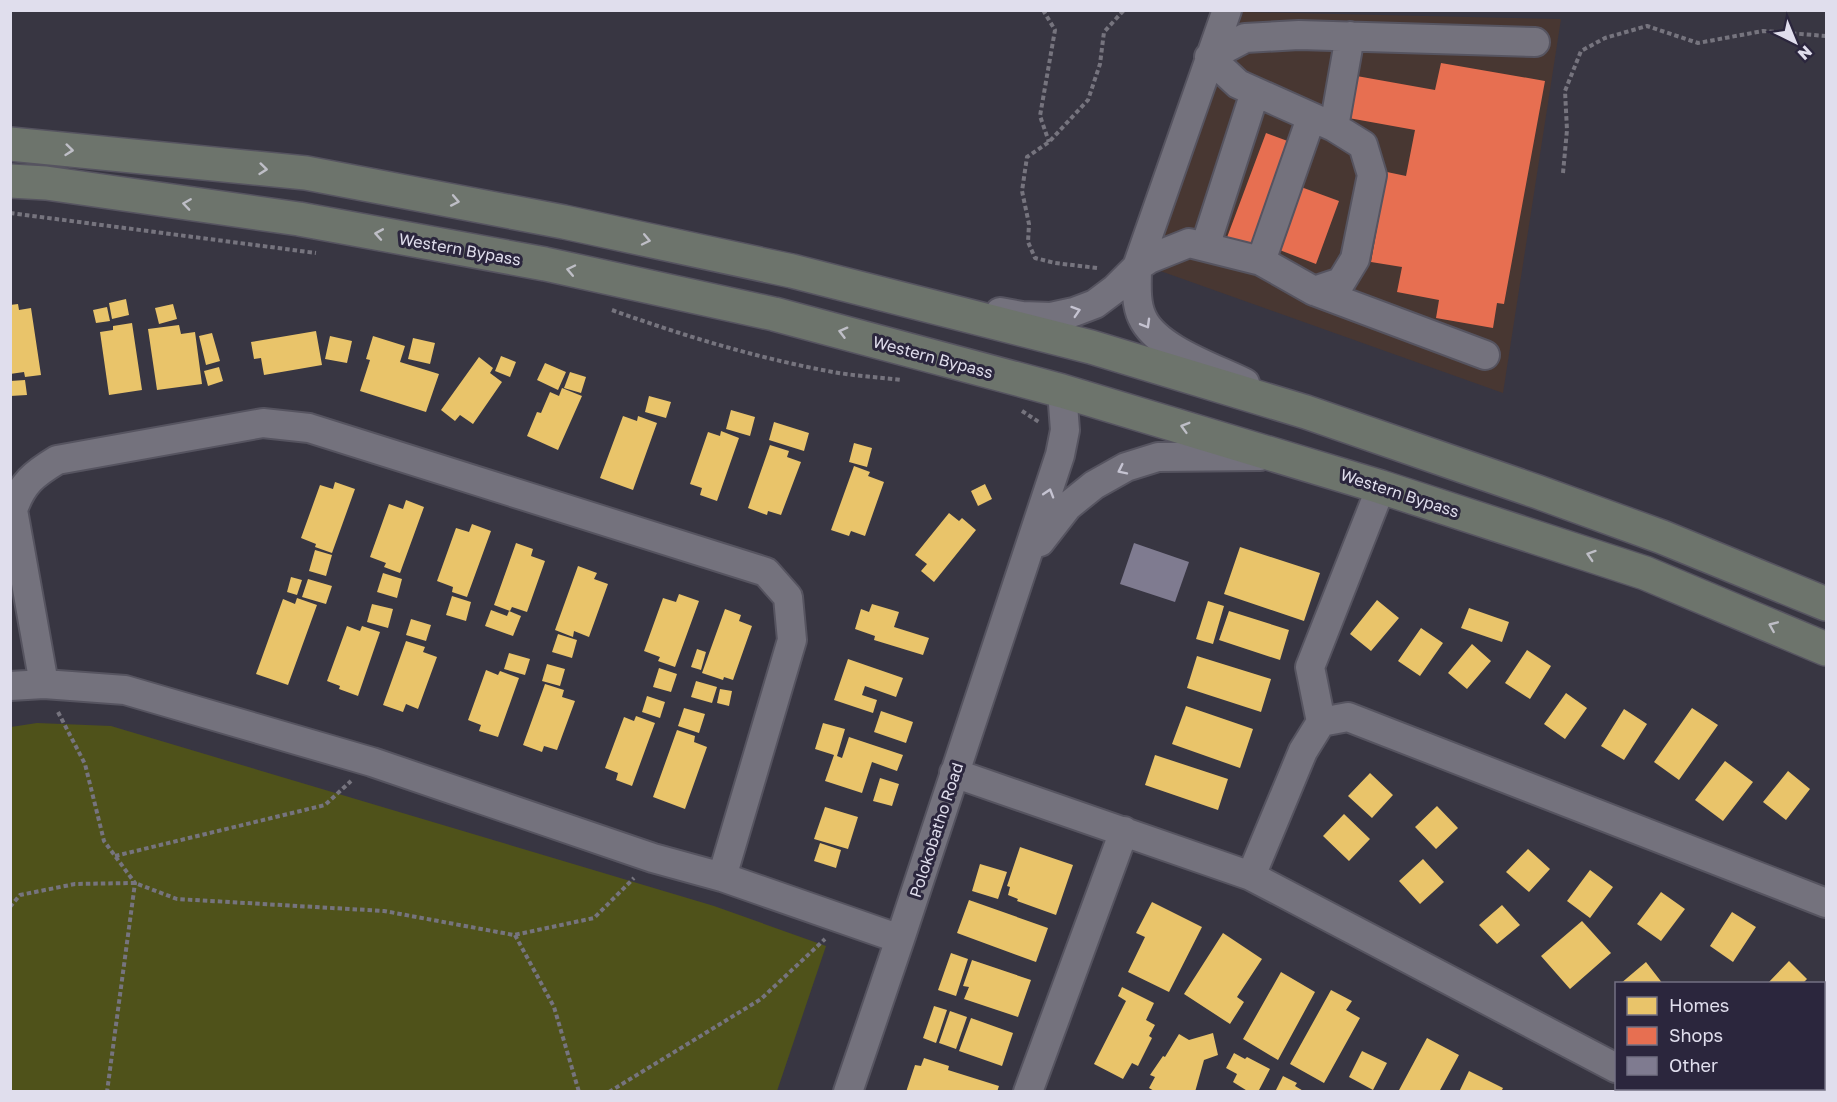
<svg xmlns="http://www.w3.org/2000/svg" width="1837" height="1102" font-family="'Golos Text',sans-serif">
  <rect width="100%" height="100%" fill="#383642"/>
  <!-- commercial -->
  <path fill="#483732" d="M1243 12 1561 19 1503 393 1152 268Z"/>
  <!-- green -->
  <path fill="#4f521a" d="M37 723 111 726 714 906 826 946 777 1091H11V727Z"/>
  <!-- homes -->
  <path fill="#e9c46a" d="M126 299 129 315 112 319 109 303Z
    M18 304 19 310 31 308 41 375 25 377 24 372 10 374V305Z
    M173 304 177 319 159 324 155 308Z
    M107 307 110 321 96 323 93 310Z
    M132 323 142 390 109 395 100 332 113 330V326Z
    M179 325 181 334 195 332 202 384 157 390 148 329Z
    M316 331 322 365 264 375 261 358 254 359 251 342Z
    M212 333 220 361 206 365 199 336Z
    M330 336 352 341 347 363 325 359Z
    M373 336 405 346 400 362 439 374 426 412 360 391 370 360 366 359Z
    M413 338 435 343 430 364 408 359Z
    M501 356 516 362 510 377 495 371Z
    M479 357 493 368 490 373 502 382 473 424 460 415 455 421 441 410Z
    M545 363 566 372 558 390 537 380Z
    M219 367 223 381 208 386 204 371Z
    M570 372 586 377 581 393 564 388Z
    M25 380 27 395 10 396V381Z
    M562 388 582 396 558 450 527 436 537 412 541 413 550 392 559 396Z
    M649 396 671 402 666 418 645 412Z
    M731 410 755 417 750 436 726 429Z
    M623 416 637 421 638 416 657 423 633 490 600 478Z
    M774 422 809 433 804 451 769 440Z
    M721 431 739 438 717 501 700 495 702 488 690 484 708 432 720 436Z
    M854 443 872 448 867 467 849 462Z
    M770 445 789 451 787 457 801 462 781 515 768 511 767 515 748 508Z
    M854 466 870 472 868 476 884 482 865 536 851 531 849 536 831 530Z
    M335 482 355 489 332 553 315 547 316 544 301 538 320 485 333 489Z
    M985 484 992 499 978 506 971 491Z
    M406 500 424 507 400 573 384 567 386 563 370 557 389 504 403 509Z
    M949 513 959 521 962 518 976 530 934 582 921 571 927 564 915 555Z
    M472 524 491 531 467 597 452 592 453 587 437 581 456 528 469 532Z
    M516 543 533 549 531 556 545 561 527 612 512 607 510 611 494 605Z
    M1240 547 1320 573 1304 621 1224 594Z
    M315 550 332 555 326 576 309 571Z
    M578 566 597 573 594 579 608 584 589 637 574 631 573 637 555 630Z
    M383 573 402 579 397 598 377 592Z
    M291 577 302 580 297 595 287 592Z
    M308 579 332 586 326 604 302 597Z
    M679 594 699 601 675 667 658 661 660 657 644 651 663 598 676 602Z
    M452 596 471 602 466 621 446 615Z
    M297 598 317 605 288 685 256 674 283 599 295 604Z
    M1377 600 1399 618 1371 651 1350 634Z
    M1208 601 1224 606 1213 644 1196 639Z
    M372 604 393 609 388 628 367 622Z
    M872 604 899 612 894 627 929 638 923 655 874 640 875 636 855 629 861 609 869 612Z
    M1469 608 1509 622 1502 642 1461 628Z
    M725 609 741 615 739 621 752 626 733 680 724 677 723 680 702 673Z
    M491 610 507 616 509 611 521 616 513 636 485 626Z
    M1229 611 1289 630 1280 660 1219 640Z
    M411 619 431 625 426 641 406 635Z
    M347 626 360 631 362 626 380 632 358 696 339 689 340 686 327 681Z
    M1421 628 1443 643 1420 676 1398 661Z
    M558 634 577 640 572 658 552 652Z
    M406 641 425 647 423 652 437 657 418 709 406 704 403 712 383 705Z
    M1472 644 1491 661 1467 689 1448 673Z
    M697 649 706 652 701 670 691 667Z
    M1527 650 1551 666 1530 699 1505 683Z
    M509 653 530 659 525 675 504 669Z
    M1197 656 1271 679 1261 712 1187 688Z
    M848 659 903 678 896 697 865 686 862 695 877 700 873 713 834 700Z
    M547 664 565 669 560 686 542 681Z
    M659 668 677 674 671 692 653 687Z
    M486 670 498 675 500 671 519 678 498 737 479 731 481 725 468 720Z
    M696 681 717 687 712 703 691 697Z
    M545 684 564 690 562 697 575 701 557 750 544 746 542 752 523 745Z
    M720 689 732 691 729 706 717 703Z
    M1566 693 1587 708 1565 739 1544 724Z
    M647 696 665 702 660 718 642 712Z
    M1186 706 1253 729 1240 768 1172 744Z
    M684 708 705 714 699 733 678 726Z
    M1692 708 1718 725 1679 780 1654 762Z
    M1624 709 1647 724 1624 760 1601 746Z
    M881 711 913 722 906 743 874 732Z
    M636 716 655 723 632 786 616 780 618 773 605 768 624 717 634 721Z
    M823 723 845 729 837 756 842 758 849 737 903 755 897 771 872 762 862 793 825 781 834 755 815 749Z
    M677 730 695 736 694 742 707 747 685 809 653 797Z
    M1155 755 1228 779 1218 810 1145 785Z
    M1725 761 1753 782 1723 821 1695 800Z
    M1788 771 1810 789 1786 820 1763 802Z
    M1370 773 1393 795 1372 818 1348 796Z
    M880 778 899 784 892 806 873 801Z
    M1437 806 1458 828 1436 849 1415 827Z
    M825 807 858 817 848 849 814 839Z
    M1344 814 1370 839 1349 861 1323 836Z
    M820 843 841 850 836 868 814 861Z
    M1020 847 1073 865 1056 915 1017 901 1018 899 1008 895 1010 887 1007 886Z
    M1528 849 1550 869 1529 892 1506 872Z
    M1423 859 1444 882 1420 904 1399 881Z
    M980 864 1007 872 998 899 972 891Z
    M1590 870 1613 887 1590 918 1567 901Z
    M1661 892 1685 909 1661 941 1637 924Z
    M969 900 1048 928 1036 962 957 933Z
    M1152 902 1202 927 1169 992 1128 972 1145 937 1136 933Z
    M1502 905 1520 925 1497 944 1479 925Z
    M1732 912 1756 927 1733 962 1710 946Z
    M1582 921 1611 953 1570 989 1541 956Z
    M1223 933 1262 959 1237 997 1244 1002 1230 1024 1184 994Z
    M951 953 968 959 956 996 938 990Z
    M972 960 1031 980 1018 1017 964 999 969 987 963 986Z
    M1789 961 1807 979 1802 984H1767Z
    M1646 962 1663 984H1620Z
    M1281 972 1315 992 1278 1060 1243 1039Z
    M1122 987 1154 1003 1146 1020 1155 1025 1149 1036 1152 1038 1138 1066 1132 1063 1123 1079 1094 1064 1126 1001 1118 996Z
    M1331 990 1352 1001 1346 1010 1360 1018 1324 1083 1290 1064Z
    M934 1006 947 1010 936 1043 923 1038Z
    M950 1011 967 1017 956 1049 939 1043Z
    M971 1018 1013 1033 1002 1066 959 1051Z
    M1213 1033 1218 1055 1204 1060 1195 1092H1156L1149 1088 1155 1077 1150 1075 1163 1056 1165 1057 1179 1034 1189 1040Z
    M1427 1038 1459 1055 1439 1092H1398Z
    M1362 1051 1387 1063 1373 1090 1349 1077Z
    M1234 1053 1245 1059 1247 1057 1270 1069 1258 1092H1249L1233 1082 1237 1074 1226 1068Z
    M1826 1054V1088L1819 1092 1817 1088H1824V1056Z
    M924 1058 949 1066 948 1070 999 1086 997 1092H906L915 1065 921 1066Z
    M1469 1071 1503 1088 1501 1092H1459Z
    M1283 1076 1297 1083 1295 1086 1305 1092H1275Z"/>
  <!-- shops -->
  <path fill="#e76f51" d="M1441 63 1545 81 1504 304 1497 303 1493 328 1436 318 1439 300 1397 292 1402 267 1371 262 1387 172 1406 176 1415 130 1343 117 1351 75 1435 90Z
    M1266 133 1293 143 1254 250 1226 240Z
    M1301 187 1339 201 1316 264 1277 249Z"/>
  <!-- building -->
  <path fill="#7f7b90" d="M1134 543 1189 562 1175 602 1120 584Z"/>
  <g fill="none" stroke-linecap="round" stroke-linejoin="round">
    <defs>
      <path id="minor" d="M1227 10 1137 267C1137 283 1135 302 1142 317 1156 349 1215 368 1245 383
        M1334 127 1350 36
        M1205 247 1255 92
        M1261 261 1311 118
        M1314 291 1485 355
        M1000 312 1022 316 1051 317 1074 312 1095 304 1115 289 1137 267 1149 259 1189 243 1261 261 1314 291 1341 282 1355 259 1372 175 1363 145 1334 127 1238 84 1209 57 1245 38 1299 35 1535 42
        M1040 542 1068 506 1094 485 1126 467 1158 457 1260 456
        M44 684 13 510C22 483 34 474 57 460L263 423 309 428 766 572 788 597 792 640 722 877
        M10 686 44 684 125 690 372 762 653 858 722 877 900 939
        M1321 722 1310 667 1381 487
        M954 773 1251 876 1616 1068
        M1251 876 1303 751 1321 722 1348 717 1826 903
        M1656 1088 1662 1092
        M848 1092 900 939 1060 455 1065 430 1062 391
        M1028 1092 1124 831"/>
      <path id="highway" d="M10 144 306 173 564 222 792 271 1091 347 1306 412 1538 492 1662 537 1826 604
        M10 181 46 183 299 219 545 264 774 314 1062 391 1381 487 1645 573 1826 649"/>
    </defs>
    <!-- minor casing -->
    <use href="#minor" stroke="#565460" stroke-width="32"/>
    <!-- highway casing -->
    <use href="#highway" stroke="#565460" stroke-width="36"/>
    <!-- path -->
    <path stroke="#76747e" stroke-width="4" stroke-dasharray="4.5 3" stroke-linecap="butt" d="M1043 10 1055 30 1040 116 1049 142
      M1563 173 1567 130 1565 91 1581 51 1605 38 1647 26 1698 43 1763 31 1826 36
      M10 213 316 253
      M1097 268 1055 263 1035 258 1028 242 1029 224 1022 191 1027 157 1049 142 1088 100 1100 64 1104 32 1124 10
      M612 310C684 336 757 358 833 372 855 376 878 377 901 380
      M1022 411 1039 422
      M58 712 85 764 104 841 135 883 107 1092
      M115 856 325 805 351 781
      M10 907 20 895 75 884 135 883 177 899 384 911 514 935 594 918 634 878
      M515 935 554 1007 579 1092
      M609 1092 761 999 825 939"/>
    <!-- minor -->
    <use href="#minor" stroke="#74727d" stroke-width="28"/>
    <!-- highway -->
    <use href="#highway" stroke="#6d746c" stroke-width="33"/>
  </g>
  <!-- one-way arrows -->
  <defs><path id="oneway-chevron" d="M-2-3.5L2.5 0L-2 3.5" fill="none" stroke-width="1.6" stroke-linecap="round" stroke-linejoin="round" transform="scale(1.5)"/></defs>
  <g stroke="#bebec6">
    <use href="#oneway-chevron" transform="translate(69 150) rotate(6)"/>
    <use href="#oneway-chevron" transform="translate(263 169) rotate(6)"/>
    <use href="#oneway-chevron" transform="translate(455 201) rotate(11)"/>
    <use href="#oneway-chevron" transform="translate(187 204) rotate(-172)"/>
    <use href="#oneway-chevron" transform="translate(379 234) rotate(-170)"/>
    <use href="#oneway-chevron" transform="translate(646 240) rotate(12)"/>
    <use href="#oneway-chevron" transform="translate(571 270) rotate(-168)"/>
    <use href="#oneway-chevron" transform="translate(843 332) rotate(-165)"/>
    <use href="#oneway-chevron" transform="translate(1185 427) rotate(-164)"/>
    <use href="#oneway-chevron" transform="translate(1591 555) rotate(-162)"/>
    <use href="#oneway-chevron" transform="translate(1773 626) rotate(-157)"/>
  </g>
  <g stroke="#c5c3d1">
    <use href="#oneway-chevron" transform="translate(1076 311) rotate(-18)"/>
    <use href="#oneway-chevron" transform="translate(1146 324) rotate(60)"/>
    <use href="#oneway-chevron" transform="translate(1122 470) rotate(154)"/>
    <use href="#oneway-chevron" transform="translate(1049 493) rotate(-73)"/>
  </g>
  <g text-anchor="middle" stroke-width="6" stroke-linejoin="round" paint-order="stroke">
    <!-- street labels -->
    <g font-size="16" fill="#e0deed" stroke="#2b263d">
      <text transform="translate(460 249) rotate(10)" y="6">Western Bypass</text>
      <text transform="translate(933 357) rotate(15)" y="6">Western Bypass</text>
      <text transform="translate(1400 493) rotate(18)" y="6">Western Bypass</text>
      <text transform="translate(936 830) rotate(-72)" y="6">Polokobatho Road</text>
    </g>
  </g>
  <!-- border -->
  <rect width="1837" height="1102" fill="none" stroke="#e0deed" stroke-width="24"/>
  <!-- legend -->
  <rect x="1615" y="982" width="210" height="108" fill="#2b263d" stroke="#737083" stroke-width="1.5"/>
  <rect x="1627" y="997" width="30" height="18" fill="#e9c46a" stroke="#737083" stroke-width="1.5"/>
  <text x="1669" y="1012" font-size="18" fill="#e0deed">Homes</text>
  <rect x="1627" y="1027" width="30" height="18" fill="#e76f51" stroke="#737083" stroke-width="1.5"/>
  <text x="1669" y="1042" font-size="18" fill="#e0deed">Shops</text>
  <rect x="1627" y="1057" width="30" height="18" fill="#7f7b90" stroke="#737083" stroke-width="1.5"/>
  <text x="1669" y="1072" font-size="18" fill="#e0deed">Other</text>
  <!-- north arrow -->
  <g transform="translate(1795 42) rotate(137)" stroke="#2b263d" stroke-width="4.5" paint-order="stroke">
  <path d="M0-4.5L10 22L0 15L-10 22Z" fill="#e0deed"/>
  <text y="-9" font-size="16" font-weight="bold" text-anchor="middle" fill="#e0deed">N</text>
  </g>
</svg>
